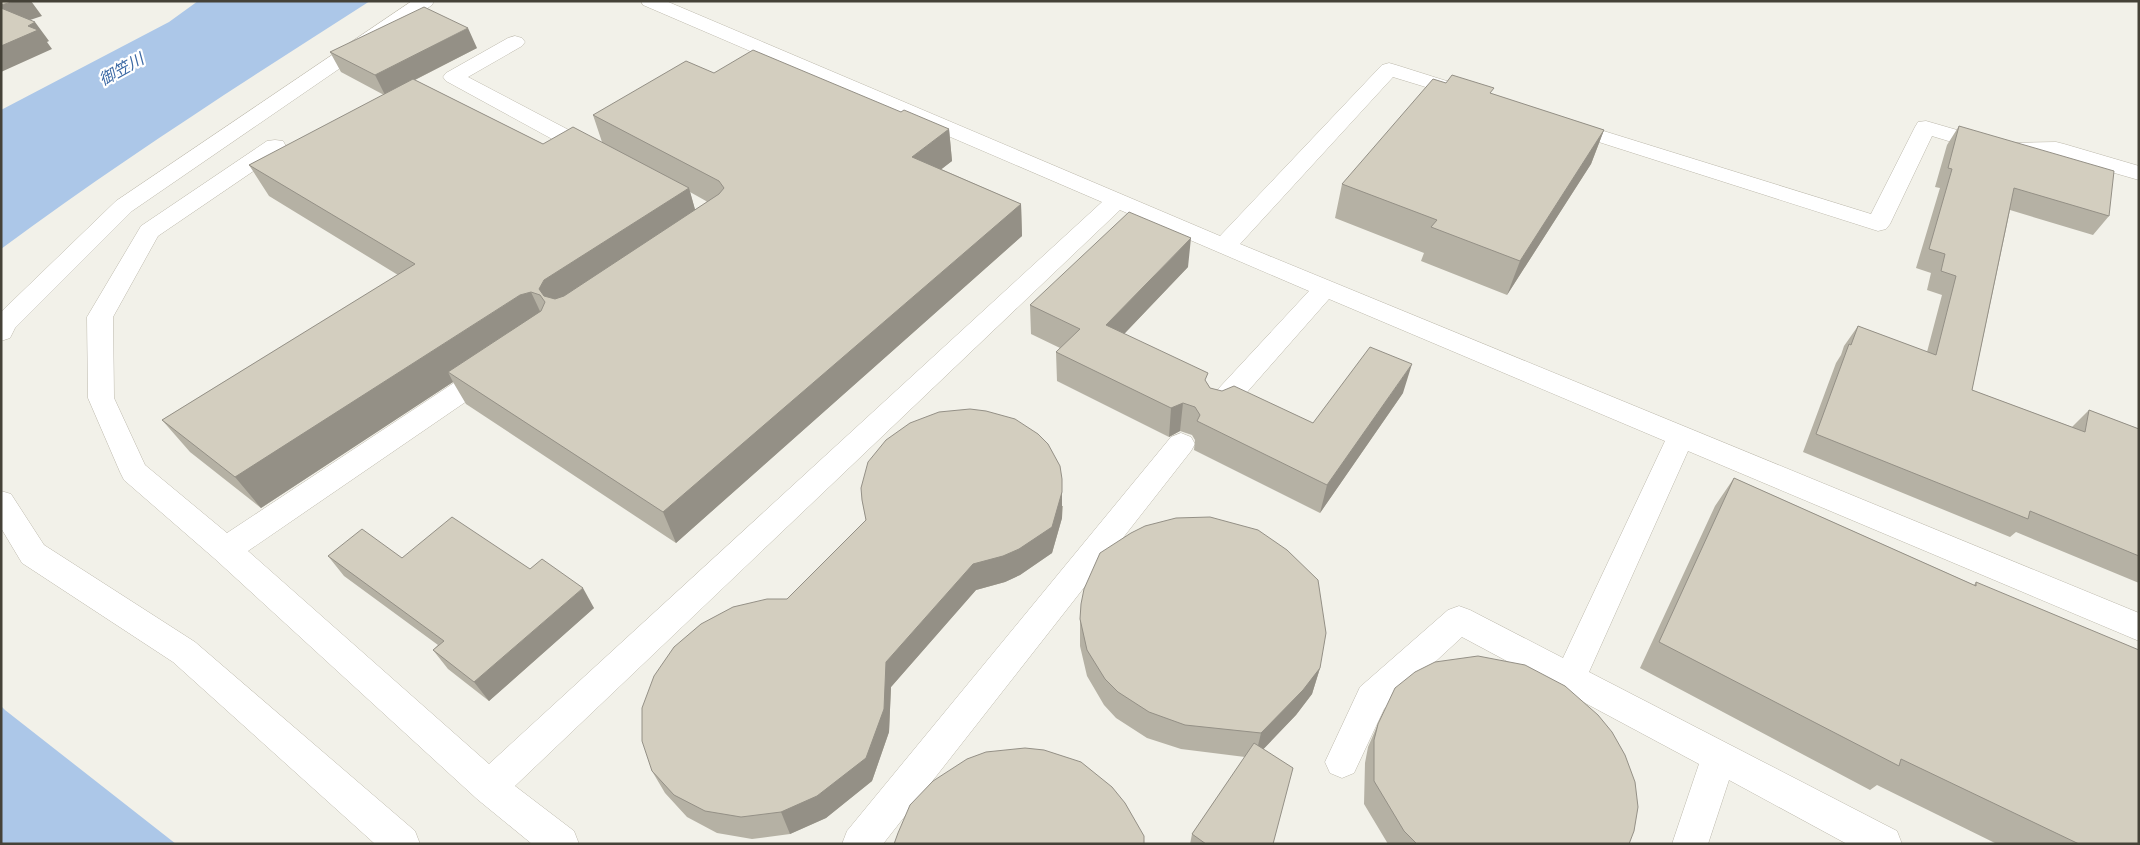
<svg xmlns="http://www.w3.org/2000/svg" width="2140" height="845" font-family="'PT Sans Narrow','Noto Sans JP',sans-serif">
  <rect width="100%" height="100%" fill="#f2f1e9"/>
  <!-- water -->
  <path fill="#acc7e8" d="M198 1H370C245 81 120 161 1 249V110L169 22Z
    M1 706 5 710 176 844H1Z"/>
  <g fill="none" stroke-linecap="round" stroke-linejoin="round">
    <defs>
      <path id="minor" d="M412 1H434L432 5 132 211 15 328 10 338 1 341V312L116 201Z
        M641 1H666L1220 236 1382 65 1389 63 1396 65 1472 89 1475 93 1472 97 1465 99 1393 77 1240 244 2139 613V641L1688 451 1589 672 1897 831 1902 844H1847L1729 780 1708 844H1672L1699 764 1462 637 1384 709 1354 773 1342 778 1330 773 1325 762 1360 687 1448 610 1459 606 1470 610 1563 658 1665 441 1329 299 1227 415 1217 418 1207 415 1203 408 1207 401 1309 291 1120 210 515 786 574 831 579 844H532L477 799 215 559 124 480 120 472 88 398 87 317 141 226 267 141 275 140 283 141 286 146 283 151 158 236 113 317 114 398 145 465 227 533 481 365 490 363 499 365 503 372 499 379 248 551 489 764 1102 202 643 5Z
        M515 36 522 38 525 42 522 46 468 77 601 147 604 152 601 157 593 159 585 157 446 81 443 77 446 73 508 38Z
        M1565 119 1871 214 1915 127 1918 122 1926 121 2002 143 2056 142 2064 144 2139 166V180L2055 156 2001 157 1932 136 1890 224 1886 229 1878 231 1558 129 1554 125 1558 121Z
        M1181 433 1191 437 1195 444 1191 451 883 844H842L847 831 1171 437Z
        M1 491 11 494 44 545 195 642 415 831 420 844H375L173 662 22 563 1 528Z"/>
    </defs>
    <!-- minor casing -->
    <use href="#minor" stroke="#bdb9ac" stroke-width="1"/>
    <!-- minor -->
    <use href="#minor" fill="#fff" fill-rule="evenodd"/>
  </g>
  <!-- wall -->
  <path fill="#b5b1a4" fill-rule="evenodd" d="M477 48 415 80 543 144 602 142 593 115 714 73 901 112 949 129 952 161 941 169 1021 204 1022 236 676 543 466 404 453 382 261 508 190 452 162 420 398 275 269 196 249 165 384 95 341 72 330 52ZM690 192 706 201 707 202 695 210Z
    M1446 83 1492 94 1604 130 1591 164 1507 295 1421 261 1424 253 1335 218 1342 184Z
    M1959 126 2109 216 2093 235 2010 210 1972 390 2072 427 2089 410 2139 429V583L2016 532 2010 537 1803 452 1836 363 1841 355 1844 346 1858 326 1927 352 1942 295 1927 290 1931 273 1916 268 1940 188 1935 187 1947 145Z
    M1188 267 1124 334 1207 383 1210 388 1313 423 1403 393 1320 513 1194 450 1195 440 1192 435 1180 431 1169 437 1057 381 1056 352 1060 348 1031 334 1030 305Z
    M1734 478 1974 585 1976 582 2139 844H1997L1877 785 1870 790 1640 668 1715 506Z
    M862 500 1063 506 1062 518 1052 553 1020 575 1005 582 976 590 891 687 889 732 872 781 826 818 790 834 752 839 717 833 687 817 665 793 652 771 787 599 866 520Z
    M328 556 402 558 530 569 594 608 489 701 448 669 433 650 438 645 344 576Z
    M1080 619 1320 668 1312 694 1296 715 1263 749 1273 844H1190L1192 834 1245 757 1181 749 1147 738 1116 718 1104 705 1087 676 1080 646Z
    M1378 724 1629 844H1388L1364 804 1365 763 1368 747Z"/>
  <!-- shaded-wall -->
  <path fill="#949086" d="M15 1H31L42 16 12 26 1 12V5Z
    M35 22 49 41 47 42 52 49 1 72V46L28 26Z
    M468 28 477 48 385 95 375 75Z
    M949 129 952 161 916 189 912 157Z
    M1604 130 1591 164 1507 295 1520 261Z
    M689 188 698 220 554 321 539 289 544 280Z
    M1021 204 1022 236 676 543 663 512Z
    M1191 238 1188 267 1105 354 1106 325Z
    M531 292 546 324 448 372 453 382 261 508 235 477 520 295Z
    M1412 364 1403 393 1320 513 1327 485Z
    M1183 403 1180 431 1169 437 1171 408Z
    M1062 479V518L1052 553 1020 575 1005 582 976 590 891 687 889 732 872 781 826 818 790 834 781 812 886 662 973 564Z
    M583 588 594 608 489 701 474 682Z
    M1320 668 1312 694 1296 715 1255 758 1261 733Z"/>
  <!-- building -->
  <path fill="#d3cebf" stroke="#949086" d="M1 1H15L1 5Z
    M424 7 468 28 375 75 330 52Z
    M1 8 35 22 28 26 38 30 1 46Z
    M753 50 901 112 904 110 949 129 912 157 1021 204 663 512 448 372 541 311 545 302 540 295 531 292 520 295 235 477 162 420 415 264 249 165 413 79 543 144 573 127 689 188 544 280 539 289 544 296 555 299 564 296 719 194 724 188 719 181 593 115 686 61 714 73Z
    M1452 75 1494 88 1490 93 1604 130 1520 261 1431 227 1437 220 1342 184 1433 79 1446 83Z
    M1959 126 2114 171 2109 216 2014 188 1972 390 2085 432 2089 410 2139 429V556L2030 511 2028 519 1816 434 1849 344 1851 345 1858 326 1936 355 1956 276 1941 271 1945 254 1929 249 1952 169 1948 168Z
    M1129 212 1191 238 1106 325 1208 373 1205 380 1210 388 1222 391 1234 386 1313 423 1370 347 1412 364 1327 485 1197 421 1200 415 1195 407 1183 403 1171 408 1056 352 1080 329 1030 305Z
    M970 409 986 411 1015 419 1038 434 1048 444 1060 466 1062 479V492L1052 527 1019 549 1003 556 973 564 886 662 884 709 866 758 817 796 781 812 741 817 705 811 674 795 652 771 642 741V708L654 676 674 647 701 624 733 607 767 599H787L866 520 862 500 861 488 868 462 886 440 910 423 939 412Z
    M1734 478 1976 586V582L2139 650V844H2079L1901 759 1899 766 1659 642Z
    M452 517 530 569 542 559 583 588 474 682 433 650 444 641 328 556 362 529 402 558Z
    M1210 517 1258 530 1287 550 1318 580 1326 633 1320 668 1303 690 1261 733 1185 725 1149 712 1118 692 1105 679 1087 650 1080 619 1081 604 1084 589 1100 553 1131 533 1145 526 1176 518Z
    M1478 656 1525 665 1565 686 1598 715 1612 732 1625 755 1635 782 1638 807 1634 831 1629 844H1417L1404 831 1374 781V740L1378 724 1395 688 1415 672 1435 662Z
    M1254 743 1293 768 1273 844H1206L1192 834Z
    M1025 748 1044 750 1081 762 1112 787 1125 803 1144 836V844H894L898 833 910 805 933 781 967 759 986 752Z"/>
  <g text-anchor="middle" stroke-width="4.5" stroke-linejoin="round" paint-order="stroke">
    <!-- far-water labels -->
    <g font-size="16" font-style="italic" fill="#3d6aa5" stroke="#fff">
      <text transform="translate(121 69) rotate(-29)" y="6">御笠川</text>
    </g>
  </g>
  <!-- border -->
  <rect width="2140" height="845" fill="none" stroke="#454238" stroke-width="5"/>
</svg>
